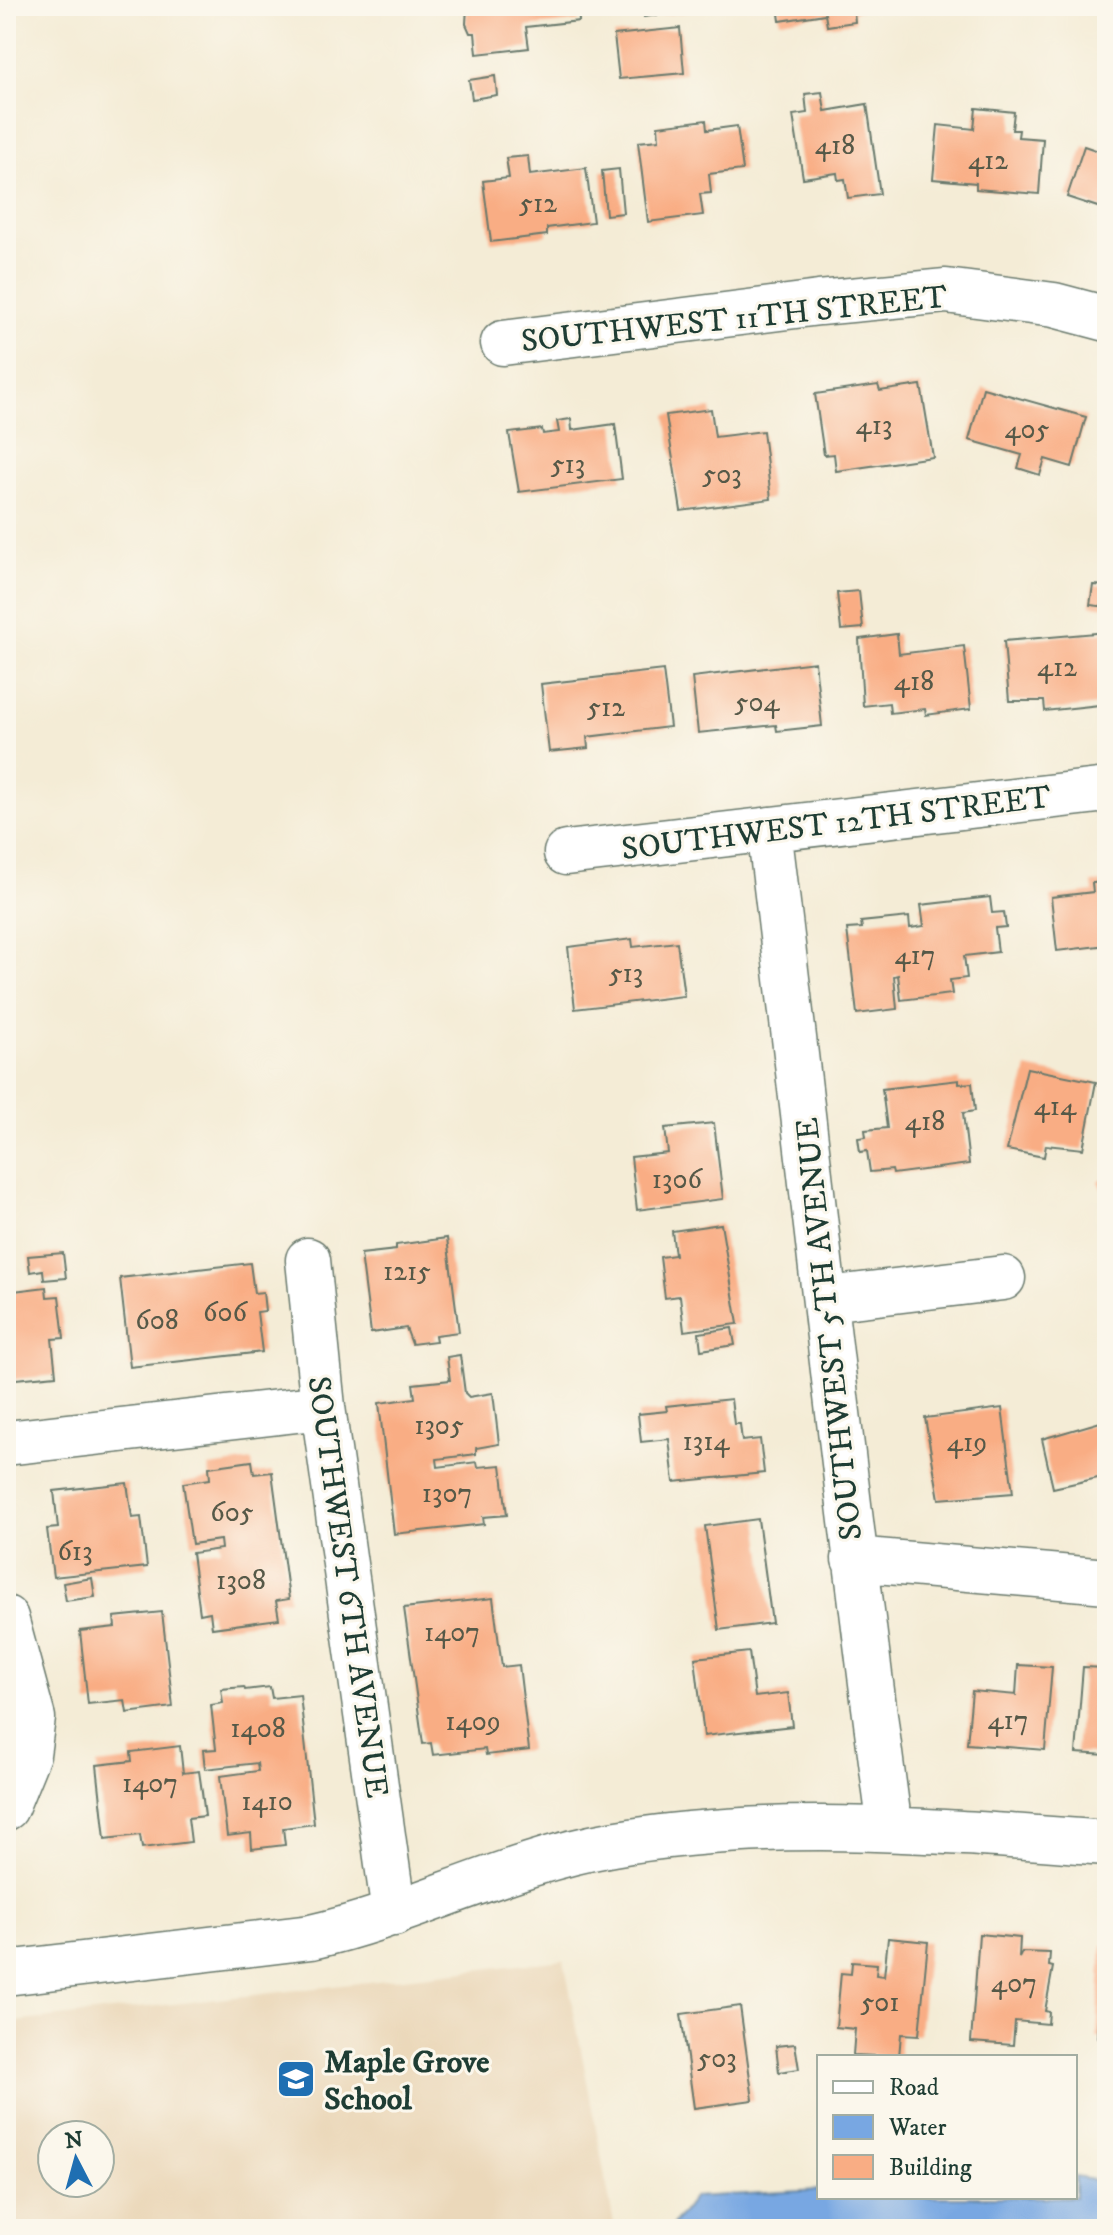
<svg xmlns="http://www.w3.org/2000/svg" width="1113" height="2235" font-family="'IM FELL DW Pica',serif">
  <rect width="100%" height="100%" fill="#fbf7ec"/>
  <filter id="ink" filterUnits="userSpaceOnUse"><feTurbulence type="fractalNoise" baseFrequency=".0125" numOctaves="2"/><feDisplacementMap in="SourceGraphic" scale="16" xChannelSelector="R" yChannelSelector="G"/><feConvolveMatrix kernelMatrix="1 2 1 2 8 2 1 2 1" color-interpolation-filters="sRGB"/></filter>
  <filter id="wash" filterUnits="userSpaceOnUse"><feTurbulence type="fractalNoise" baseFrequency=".006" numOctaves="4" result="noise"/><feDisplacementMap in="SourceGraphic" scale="32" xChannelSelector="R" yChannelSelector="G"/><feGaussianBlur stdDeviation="1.8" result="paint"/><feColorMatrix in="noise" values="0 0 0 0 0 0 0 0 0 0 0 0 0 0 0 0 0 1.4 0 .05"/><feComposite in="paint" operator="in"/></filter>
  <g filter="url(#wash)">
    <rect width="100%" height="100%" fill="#f4ecd6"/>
    <!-- built -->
    <path fill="#ebd8ba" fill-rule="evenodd" d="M564 1960 615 2229H6V2023ZM52 2135H100V2183H52Z"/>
    <!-- water -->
    <path fill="#78a7e2" stroke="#4c728b" stroke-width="2" d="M1075 2177 1107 2182V2229H670L694 2197 819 2190V2197H1075Z"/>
    <g id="blocks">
      <!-- building -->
      <path fill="#f9ad84" d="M467 6H578L579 21 526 27 529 48 477 54 475 33H470L466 24Z
        M643 6H715V8L644 17Z
        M778 6H876V8L854 11 855 22 827 26 825 14 780 21Z
        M680 28 684 73 619 79 614 35Z
        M495 76 497 95 472 99 469 80Z
        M822 92 825 111 867 104 880 194 848 198 845 179 838 180 837 173 803 178 793 115 807 113 805 94Z
        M976 108 1014 112 1012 130H1019L1018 137 1043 139 1039 194 976 189V183L933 179 938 125 974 129Z
        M706 120 707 130 737 126 743 170 709 174 711 193 700 194 703 215 648 222 638 142 659 140 658 126Z
        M1084 146 1107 154V210L1067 197Z
        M528 156 530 175 586 168 593 222 547 228V235L491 242 483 181 509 178 506 158Z
        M619 169 623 213 606 215 602 171Z
        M878 385 880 391 921 385 933 457 836 471 834 454 824 455 815 394Z
        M983 388 1086 417 1072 467 1045 459 1040 475 1018 468 1022 455 969 440Z
        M711 409 715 437 763 431 771 499 681 511 666 415Z
        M571 419 572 430 615 424 622 479 519 492 509 433 542 429 543 434 559 432 557 421Z
        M1093 585 1107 586V607L1090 605Z
        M859 591 863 628 841 630 837 593Z
        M1107 632V691L1098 696 1099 705 1045 711 1044 701H1009L1004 641Z
        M897 634 899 654 964 646 971 709 926 715 925 709 890 713 889 703 863 706 859 639Z
        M815 662 822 726 777 731 776 725 698 733 692 677Z
        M663 670 670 727 587 737 588 748 549 752 541 684Z
        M1107 882V945L1057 951 1051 897 1093 892 1092 883Z
        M990 897 992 913 1004 912 1006 927 995 928 998 952 964 956 967 978 950 980 952 994 901 1000 898 975 894 976 897 1009 857 1014 847 929 862 928 861 922 909 917 910 928 924 926 921 905Z
        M632 939 633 947 677 942 684 996 575 1009 568 947Z
        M1027 1068 1096 1082 1083 1149 1046 1145 1044 1157 1007 1150Z
        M959 1080V1084L972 1083 975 1111 963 1113 969 1164 893 1174 892 1170 870 1172 867 1151 860 1152 858 1138 866 1137 865 1130 887 1128 882 1089Z
        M714 1123 723 1199 637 1210 631 1157 668 1153 665 1128Z
        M1107 1176V1200L1098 1181Z
        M721 1224 738 1324 684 1331 680 1296 665 1298 660 1257 675 1255 672 1231Z
        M447 1238 459 1332 435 1335 436 1341 412 1344 406 1328 371 1333 361 1254 396 1250V1245Z
        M63 1253 66 1278 44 1280 43 1270 30 1272 28 1256Z
        M250 1263 254 1293 263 1292 265 1311 257 1312 262 1352 130 1367 120 1278Z
        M46 1287 47 1297 59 1296 64 1338 52 1339 56 1375 6 1380V1292Z
        M732 1328 735 1345 701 1350 699 1333Z
        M460 1355 465 1393 469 1397 493 1393 499 1444 476 1448V1454L437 1459 438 1467 477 1462 478 1467 501 1465 507 1515 483 1517 484 1524 394 1534 379 1403 415 1398 413 1384 450 1380 447 1357Z
        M731 1399 734 1424H740L742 1441 760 1439 764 1473 674 1482 669 1439 641 1442 638 1414 667 1411 666 1406Z
        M1002 1408 1013 1493 939 1499 925 1418Z
        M1107 1420V1476L1053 1488 1042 1439Z
        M252 1461 254 1474 272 1472 289 1599 276 1601 279 1619 212 1628 210 1612 200 1614 192 1553 221 1549 220 1540 192 1544 183 1483 210 1479 209 1467Z
        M127 1483 132 1518 141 1517 147 1567 53 1577 47 1529 58 1528 54 1491Z
        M758 1519 772 1623 719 1630 705 1526Z
        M92 1578 95 1597 66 1601 63 1583Z
        M493 1598 502 1667 519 1665 529 1750 486 1755 485 1749 433 1755 431 1743 423 1744 404 1608Z
        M162 1612 173 1707 127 1713 125 1700 88 1704 80 1631 115 1627 114 1617Z
        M749 1652 755 1697 788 1693 792 1726 704 1736 695 1658Z
        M1018 1665 1052 1667 1045 1750 967 1744 972 1691 1016 1695Z
        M1083 1667 1107 1668V1755L1076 1753Z
        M244 1687 245 1690 270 1687 272 1698 300 1695 314 1824 283 1828 285 1845 252 1849 251 1833 227 1836 220 1776 258 1771 257 1763 205 1769 203 1750 216 1749 211 1705 223 1703 221 1689Z
        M180 1746 183 1773 199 1771 202 1792 205 1816 188 1818 191 1842 142 1848 140 1835 105 1839 97 1765 132 1761 131 1752Z
        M979 1934 1020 1938 1019 1958 1022 1952 1050 1953 1049 1966 1053 1967 1045 2011 1049 2012 1048 2024 1015 2021 1013 2045 971 2042Z
        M888 1938 928 1942 919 2035 901 2034 899 2057 853 2055 855 2029 836 2027 841 1973 851 1974 852 1962 877 1964 876 1975 884 1976Z
        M1102 1945 1107 1946V2039L1097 2038Z
        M740 2006 753 2100 694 2108 681 2014Z
        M795 2044 799 2069 779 2072 776 2046Z"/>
    </g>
  </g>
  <g filter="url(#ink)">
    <use href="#blocks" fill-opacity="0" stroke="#6a7a6d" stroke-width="2"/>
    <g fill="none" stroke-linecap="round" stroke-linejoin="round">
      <defs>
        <path id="minor" d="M503 343 819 303 946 291 1054 305 1107 319
          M769 829C810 1162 845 1496 890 1829
          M566 853 1107 790
          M308 1260 323 1407 394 1914
          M827 1299 1003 1278
          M6 1443 323 1407
          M854 1559 1107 1581
          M6 1618 33 1718 28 1754 6 1808
          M6 1973 311 1937C413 1914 508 1862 612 1844 777 1816 941 1831 1107 1843"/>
      </defs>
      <!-- minor casing -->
      <use href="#minor" stroke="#6a7a6d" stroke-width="47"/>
      <!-- minor -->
      <use href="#minor" stroke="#fff" stroke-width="44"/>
    </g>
  </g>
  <!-- icons -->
  <defs>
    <symbol id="school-square" viewBox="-11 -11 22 22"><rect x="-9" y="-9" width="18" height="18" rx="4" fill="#1f6fb2" stroke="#fbf7ec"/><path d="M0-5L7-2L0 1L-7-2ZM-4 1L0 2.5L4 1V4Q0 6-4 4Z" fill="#fff"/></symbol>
  </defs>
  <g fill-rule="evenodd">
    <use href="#school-square" x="274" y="2057" width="44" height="44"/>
  </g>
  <g text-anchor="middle" stroke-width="6" stroke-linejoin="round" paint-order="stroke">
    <!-- number labels -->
    <g font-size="28" fill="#565948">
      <text x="835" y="154">418</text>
      <text x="988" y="169">412</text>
      <text x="538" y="212">512</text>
      <text x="874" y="434">413</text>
      <text x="1027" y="438">405</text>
      <text x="568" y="473">513</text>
      <text x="722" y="483">503</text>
      <text x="1057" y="676">412</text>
      <text x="914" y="690">418</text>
      <text x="757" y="711">504</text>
      <text x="606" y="716">512</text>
      <text x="915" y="964">417</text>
      <text x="626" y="982">513</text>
      <text x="1055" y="1115">414</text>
      <text x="925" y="1130">418</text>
      <text x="677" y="1188">1306</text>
      <text x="407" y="1280">1215</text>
      <text x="225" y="1321">606</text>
      <text x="157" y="1329">608</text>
      <text x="439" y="1434">1305</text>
      <text x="706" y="1450">1314</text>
      <text x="967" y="1451">419</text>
      <text x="447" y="1502">1307</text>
      <text x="232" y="1521">605</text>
      <text x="75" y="1560">613</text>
      <text x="241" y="1589">1308</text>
      <text x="452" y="1641">1407</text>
      <text x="1008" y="1729">417</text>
      <text x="473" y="1730">1409</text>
      <text x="258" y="1737">1408</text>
      <text x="150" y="1792">1407</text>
      <text x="267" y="1810">1410</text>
      <text x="1014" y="1992">407</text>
      <text x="880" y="2011">501</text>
      <text x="717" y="2067">503</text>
    </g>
    <!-- street labels -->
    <g font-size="32" fill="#1f3d34" stroke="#fbf7ec">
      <text transform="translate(734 318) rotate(-6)" y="11">SOUTHWEST 11TH STREET</text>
      <text transform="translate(836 822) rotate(-7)" y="11">SOUTHWEST 12TH STREET</text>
      <text transform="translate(828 1329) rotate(-96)" y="11">SOUTHWEST 5TH AVENUE</text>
      <text transform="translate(349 1587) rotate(82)" y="11">SOUTHWEST 6TH AVENUE</text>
    </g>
    <!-- poi labels -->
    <g font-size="32" font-weight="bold" fill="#1f3d34" stroke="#fbf7ec" text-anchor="start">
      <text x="324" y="2072">Maple Grove<tspan x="324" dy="37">School</tspan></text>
    </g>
  </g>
  <!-- margin -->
  <rect width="1113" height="2235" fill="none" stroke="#fbf7ec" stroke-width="32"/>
  <!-- legend -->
  <rect x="817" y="2055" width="260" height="144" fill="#fbf7ec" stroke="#a3ada2" stroke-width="2"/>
  <rect x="833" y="2081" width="40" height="12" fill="#ffffff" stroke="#a3ada2" stroke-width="2"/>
  <text x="889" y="2095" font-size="24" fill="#1f3d34">Road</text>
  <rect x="833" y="2115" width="40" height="24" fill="#78a7e2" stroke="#a3ada2" stroke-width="2"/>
  <text x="889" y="2135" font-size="24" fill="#1f3d34">Water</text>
  <rect x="833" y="2155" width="40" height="24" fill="#f9ad84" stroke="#a3ada2" stroke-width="2"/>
  <text x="889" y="2175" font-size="24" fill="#1f3d34">Building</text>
  <!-- north arrow -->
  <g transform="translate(76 2159) rotate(354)"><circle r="38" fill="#fbf7ec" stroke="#a3ada2" stroke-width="2"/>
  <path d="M0-6L14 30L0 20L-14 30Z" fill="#1f6fb2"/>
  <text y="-12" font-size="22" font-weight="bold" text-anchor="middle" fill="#1f3d34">N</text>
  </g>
</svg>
